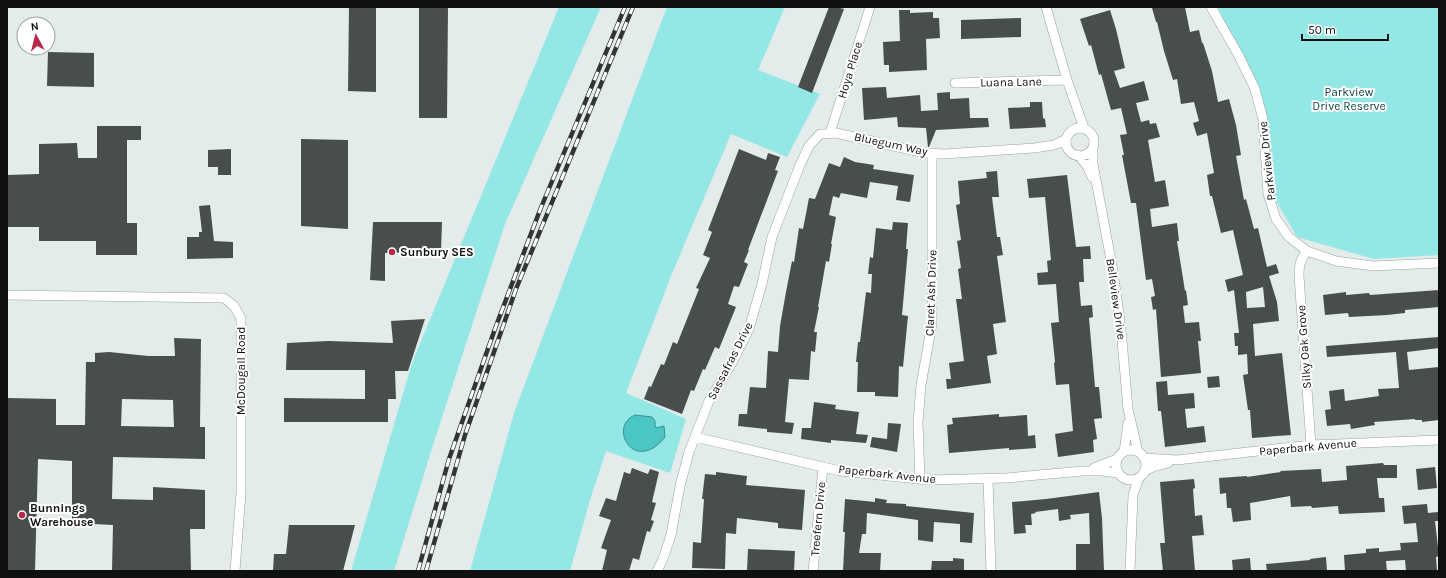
<svg xmlns="http://www.w3.org/2000/svg" width="1446" height="578" font-family="Karla,sans-serif">
  <rect width="100%" height="100%" fill="#e3ebeb"/>
  <!-- green -->
  <path fill="#93e7e5" d="M559 7H601L505 224 434 442 394 571H351L412 363Z
    M667 7H785L758 70 820 94 787 157 731 134 671 276 626 393 686 419 670 473 606 451 590 500 570 571H470L514 413Z
    M1218 7H1439V255L1374 259 1297 237 1272 194 1257 95Z"/>
  <!-- water -->
  <path fill="#4cc6c5" stroke="#39908f" d="M635 415 652 417 655 421V425L656 428 664 426 665 437C635 475 607 427 635 415Z"/>
  <!-- building -->
  <path fill="#484e4e" fill-rule="evenodd" d="M349 7H376V92L348 91Z
    M419 7H448L447 118H419Z
    M829 7H836L844 9 812 93 798 87Z
    M1157 7H1185L1190 32 1199 30 1202 43H1203L1212 71 1218 102 1229 99 1236 125 1241 155 1236 156 1244 200 1246 199 1254 229 1258 228 1267 267 1276 264 1279 273 1269 276 1277 302 1279 321 1253 324 1255 356 1282 353 1291 435 1252 438 1250 410H1248L1243 375 1248 374 1247 354 1238 355V346H1235L1234 333H1239L1234 290 1228 292 1225 280 1243 275 1233 230 1221 233 1212 196H1210L1207 175 1214 173 1207 133 1197 136 1193 123 1199 121 1194 102 1181 104 1177 79 1173 80 1164 51 1157 22H1156L1152 8ZM1263 287 1265 307 1247 308 1246 292Z
    M899 10H910V13L933 12V18H939L940 38 926 39 927 70 889 72V65H884L883 42 900 41Z
    M1110 10 1116 29 1125 68 1114 71 1120 88 1144 81 1149 100 1136 103 1141 122 1149 120 1150 124 1156 123 1160 137 1148 140 1155 182 1165 180 1169 206 1150 209 1152 227 1177 223 1179 241H1177L1185 291 1186 290 1188 305 1183 306 1185 323 1199 322 1201 341H1198L1201 373 1161 377 1156 309 1153 310 1151 297 1155 296 1152 279 1146 280 1136 203H1131L1122 155H1124L1120 135 1127 134 1121 108 1111 110 1101 74 1099 75 1091 45 1089 46 1080 19Z
    M1021 18V37L961 39V20Z
    M48 52 94 53V87L47 86Z
    M886 87 887 98 920 95 921 111 938 110 937 93 950 92V99L969 98 970 118H988L989 127 936 130 929 147H928L926 128 898 127 897 117 864 120 862 88Z
    M1030 102H1042L1043 118 1045 119 1046 127 1010 129 1008 108 1030 107Z
    M97 126H141V140H127V223H137V255H96V241H39V227H7V175L39 174V144L77 143 78 158H97Z
    M301 139 348 140V229L301 226Z
    M231 149V175H218V167H208V150Z
    M739 149 766 160 768 153 780 157 775 170 778 171 748 250H749L744 262 748 264 739 287 734 286 728 304 736 307 719 349 715 347 705 370 703 369 694 391 691 390 682 414 644 399 649 386 651 387 661 364 664 365 673 342 677 344 699 289 696 288 710 258 703 255 712 232 708 230Z
    M844 157 855 162 874 165 873 169 914 175 910 202 896 200 898 186 870 182 867 198 841 193 839 198 833 196 829 215 836 217 831 244H832L829 262 826 261 818 307H819L814 332H817L815 352 811 351 809 380 789 379 785 422 794 423 792 434 767 432V429L738 426 739 414H747L750 387 766 388 768 351 778 352 780 326 786 292 792 261 794 262 799 228 803 229 809 198 815 199 829 163 840 167Z
    M997 171 999 197H992L997 237H1000L1003 255 997 256 1006 322 993 324 997 354 987 356 991 383 947 389 946 379H951L949 363 964 361 956 299H962L958 269 961 268 957 241 961 240 956 205 960 204 958 181 987 178 986 172Z
    M1067 175 1076 247 1090 246 1091 259H1083L1084 282H1079L1081 306 1092 305 1093 317 1089 318 1095 387H1099L1102 418 1094 419 1097 439 1093 440 1094 452 1058 457 1055 434 1073 431 1069 384 1056 385 1054 363 1055 362 1051 323 1059 322 1056 284 1038 285 1037 273 1048 272 1047 261 1051 260 1045 197 1029 198 1027 179Z
    M210 205 214 241 233 242V258L187 259V237H199V232H202L199 206Z
    M373 222H442L441 251 385 253V281L370 280Z
    M893 222 908 223 906 249H908L902 315 908 316 903 367 899 366 898 397 875 396V392H857L858 362H856L858 342H860L866 292 871 293 872 274H868L870 257 873 258 876 228 892 230Z
    M1439 290V307L1405 310V313L1387 315 1349 317 1348 313 1325 315 1323 295 1346 292V295L1369 293 1370 295Z
    M425 319 408 371H395L396 399H388V422H284V398L365 399V370H286L287 343 328 341 393 343 391 321Z
    M1439 337V348L1407 352 1409 370 1439 367V420L1422 422V420H1415V419L1374 422 1375 425 1351 429 1350 424 1327 426 1325 410 1331 409 1329 391 1344 389 1345 401 1379 396 1378 389 1399 388 1396 352 1327 357 1326 346Z
    M174 338 201 339 200 427H205V459L113 457 112 499 153 500V487L205 490V529H190L191 571H112L113 525 72 523V461L38 459 35 571H7V398L56 399V425H85L86 362H95V353L109 352 148 356H175ZM122 399 173 400 174 427 121 426Z
    M1219 376 1220 387 1208 388 1207 377Z
    M1167 381 1168 395 1194 393 1195 408 1185 409 1187 428 1204 426 1206 442 1165 447 1161 411H1158L1156 382Z
    M814 402 836 405 835 409 859 412 856 434 868 435 866 443 831 440V443L801 439 802 428H811Z
    M999 414V417L1027 415 1028 436 1035 435 1036 448 1009 450V448L949 453 947 425 953 424 952 418Z
    M888 423 901 424 897 452 870 447 872 437 887 439Z
    M1383 463 1384 465H1397V478H1377L1379 498H1384L1385 512 1339 514 1338 506 1312 508 1311 506 1291 507 1290 496 1250 503 1251 520 1233 522 1231 508H1227L1226 493 1220 494 1219 478 1247 476V477L1281 472 1280 471 1321 469 1322 482 1347 480 1346 466Z
    M1435 467 1437 488 1418 490 1416 469Z
    M632 468 648 474 650 469 659 472 652 502 656 503 651 520 654 521 650 532 647 531 639 560 633 558 629 571H602L607 550 601 548 611 520 599 516 606 498 616 501 624 472 630 474Z
    M716 472 747 476 746 485 805 490 802 530 778 528V523L737 518 736 534 726 533 725 569 692 568 693 542 701 543 704 499H702L705 474 716 475Z
    M1194 479 1195 488 1193 489 1195 516 1202 515 1204 535 1192 536 1195 571H1163L1160 543H1165L1160 482Z
    M1099 492 1102 518 1104 571H1076V544H1090L1089 513 1070 515 1071 519 1059 521 1058 509 1035 512 1036 513 1031 514 1032 525H1025L1026 533 1014 534 1012 502 1046 499Z
    M875 498 887 500 886 503 906 504V506L974 513 972 543 960 542V524L934 522 933 542 918 540V520L867 513 866 534H862L859 553H881L880 571H843L845 532H843L845 499 875 502Z
    M1427 504 1428 513 1438 512 1439 521H1435L1439 556 1436 557 1437 571H1406L1405 560 1386 561 1387 571H1345L1344 555 1366 553V549L1379 548V552L1401 550 1400 543 1418 542 1416 523 1404 524 1402 506Z
    M289 525H355L343 571H273L274 554H286Z
    M748 549 795 551 794 571H747Z
    M1326 557 1327 571H1267L1266 564 1310 560V559Z
    M953 558 964 559V571H931L932 561H953Z
    M1250 558 1251 571H1233L1232 560Z"/>
  <g fill="none" stroke-linecap="round" stroke-linejoin="round">
    <defs>
      <path id="street" d="M1046 7 1067 80 1084 128
        M1211 7 1239 56 1255 89 1263 119 1268 194 1276 219 1289 237 1307 251 1336 261 1373 266 1439 263
        M955 83 1067 80
        M1066 142a14 14 0 1 1 28 0a14 14 0 1 1-28 0Z
        M830 133 870 7
        M1093 149V164L1113 271 1121 329 1128 409 1138 452
        M1078 155 1087 166 1092 177
        M1307 251C1300 259 1299 266 1299 276L1311 445
        M7 295 224 298 234 306 241 318V492L235 571
        M695 437 840 471 929 480 1006 478 1083 471H1102L1118 473
        M1116 465a15 15 0 1 1 30 0a15 15 0 1 1-30 0Z
        M1124 452 1128 423
        M1144 458 1177 460 1311 445 1439 440
        M1094 468 1117 459
        M1145 471 1153 467 1168 463
        M920 479 918 422 921 385 932 324V153
        M988 479 991 571
        M657 571 663 559 671 535 680 486 689 452 709 401 733 361 749 329 762 284 772 237 800 165 809 146 820 134 836 133 925 153 944 154 1034 148 1054 145 1066 139
        M813 571 823 467
        M1130 571 1133 495 1139 478"/>
    </defs>
    <!-- street casing -->
    <use href="#street" stroke="#99a0a0" stroke-width="10"/>
    <!-- street -->
    <use href="#street" stroke="#fff" stroke-width="9"/>
    <defs>
      <path id="rail" d="M418 571 449 459 496 326 540 210 625 7
        M426 571 465 435 516 289 633 7"/>
    </defs>
    <!-- rail casing -->
    <use href="#rail" stroke="#313534" stroke-width="4.5"/>
    <!-- rail -->
    <use href="#rail" stroke="#fff" stroke-width="3" stroke-dasharray="9" stroke-linecap="butt"/>
  </g>
  <!-- markers -->
  <g fill="#b92848" stroke="#fff" stroke-width="1.5">
    <circle cx="392" cy="252" r="4"/>
    <circle cx="22" cy="515" r="4"/>
  </g>
  <g text-anchor="middle" stroke-width="4" stroke-linejoin="round" paint-order="stroke">
    <!-- street labels -->
    <g font-size="12" fill="#0e1110" stroke="#fff">
      <text transform="translate(850 70) rotate(-73)" y="4">Hoya Place</text>
      <text transform="translate(1011 82) rotate(-1)" y="4">Luana Lane</text>
      <text transform="translate(891 144) rotate(12)" y="4">Bluegum Way</text>
      <text transform="translate(1267 161) rotate(-96)" y="4">Parkview Drive</text>
      <text transform="translate(931 293) rotate(-88)" y="4">Claret Ash Drive</text>
      <text transform="translate(1116 299) rotate(82)" y="4">Belleview Drive</text>
      <text transform="translate(1304 347) rotate(-94)" y="4">Silky Oak Grove</text>
      <text transform="translate(730 361) rotate(-63)" y="4">Sassafras Drive</text>
      <text transform="translate(241 371) rotate(-90)" y="4">McDougall Road</text>
      <text transform="translate(1308 447) rotate(-5)" y="4">Paperbark Avenue</text>
      <text transform="translate(887 474) rotate(6)" y="4">Paperbark Avenue</text>
      <text transform="translate(818 519) rotate(-85)" y="4">Treefern Drive</text>
    </g>
    <!-- park labels -->
    <g font-size="12" fill="#0d4444" stroke="#fff">
      <text x="1349" y="96">Parkview<tspan x="1349" dy="14">Drive Reserve</tspan></text>
    </g>
    <!-- poi labels -->
    <g font-size="12" font-weight="bold" fill="#0e1110" stroke="#fff" text-anchor="start">
      <text x="400" y="256">Sunbury SES</text>
      <text x="30" y="512">Bunnings<tspan x="30" dy="14">Warehouse</tspan></text>
    </g>
  </g>
  <!-- border -->
  <rect width="1446" height="578" fill="none" stroke="#0e1110" stroke-width="16"/>
  <!-- north arrow -->
  <g transform="translate(36 36) rotate(353)"><circle r="19" fill="#ffffff" stroke="#9fa09f"/>
  <path d="M0-3L7 15L0 10L-7 15Z" fill="#b92848"/>
  <text y="-6" font-size="11" font-weight="bold" text-anchor="middle" fill="#0e1110">N</text>
  </g>
  <!-- scale -->
  <path d="M1302 34v6h86v-6" fill="none" stroke="#0e1110" stroke-width="2"/>
  <text x="1308" y="34" font-size="12" fill="#0e1110" stroke="#ffffff" stroke-width="3" paint-order="stroke">50 m</text>
</svg>
